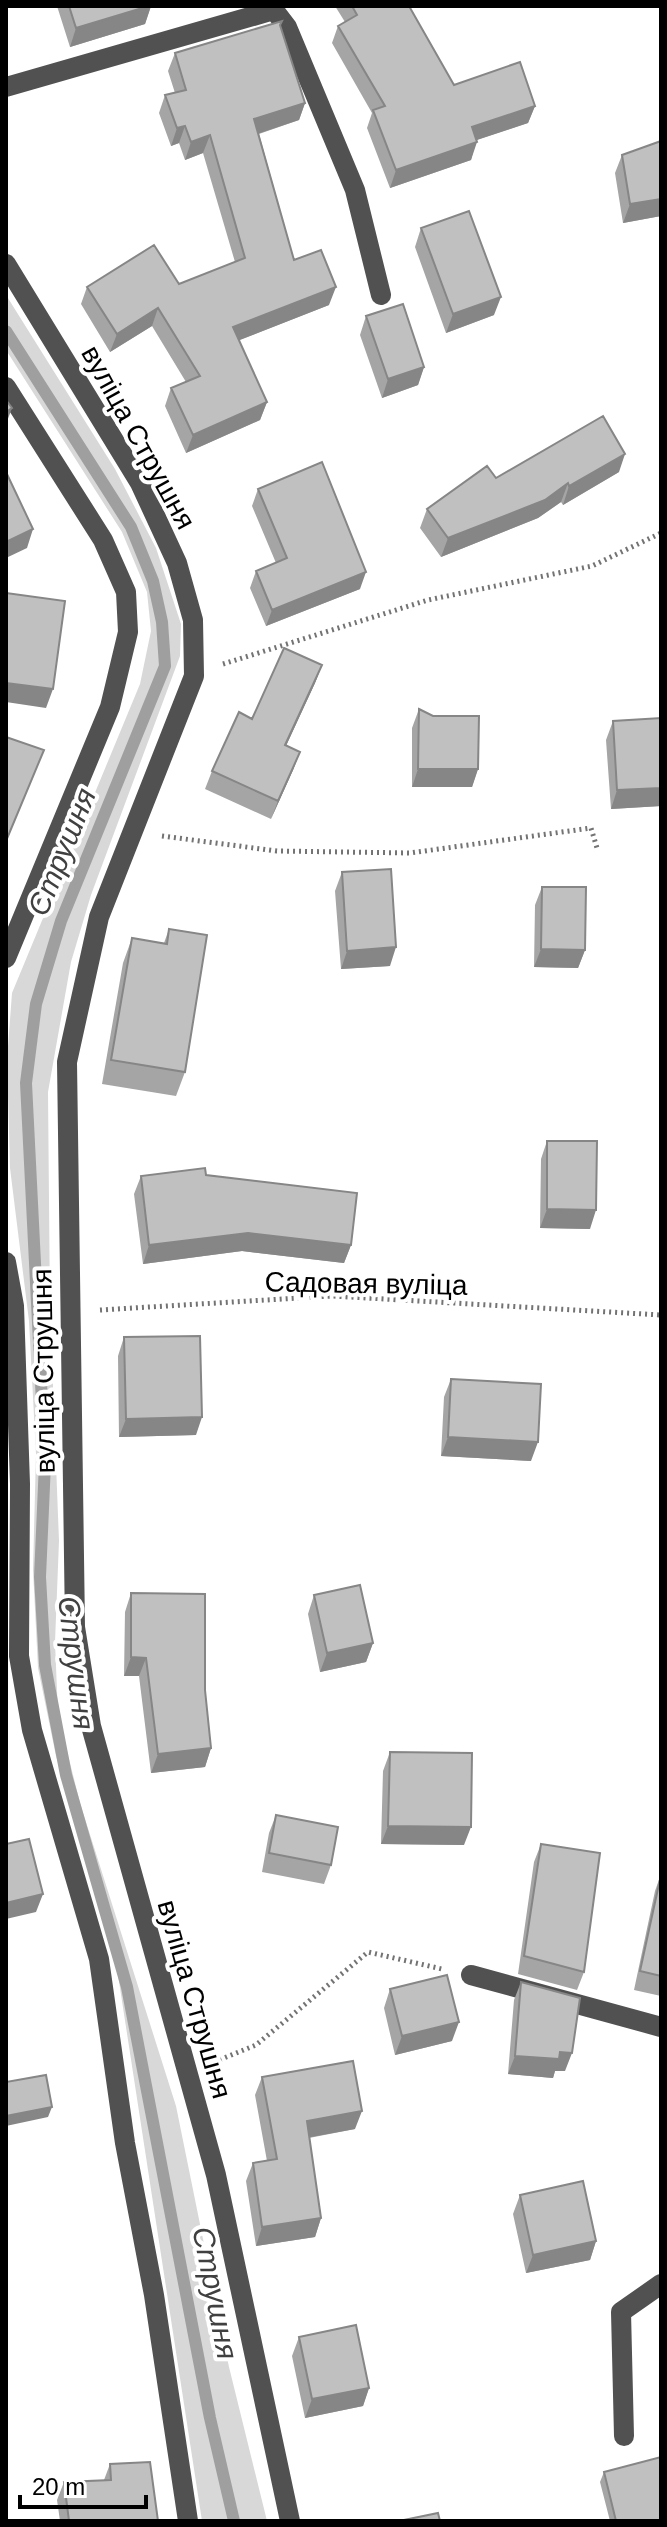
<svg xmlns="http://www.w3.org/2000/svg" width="667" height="2527" font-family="Helvetica,sans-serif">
  <rect width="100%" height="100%" fill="#fff"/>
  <!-- green -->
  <path fill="#d8d8d8" d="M6 295 115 469 156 548 181 624 180 656 91 895 71 962 48 1092 50 1309 59 1541 55 1642 58 1715 80 1803 176 2106 229 2367 267 2521H202L118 1975 56 1756 38 1668 33 1570 36 1454 29 1321 10 1168 7 1060 12 993 140 684 151 631 147 592 122 532 6 350Z"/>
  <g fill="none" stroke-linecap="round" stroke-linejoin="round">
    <!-- stream -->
    <path stroke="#9f9f9f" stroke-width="12" d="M6 331 131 527 153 581 162 622 165 666 61 921 36 1004 26 1083 45 1463 40 1577 45 1665 66 1775 127 1987 210 2418 234 2521"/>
    <!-- path -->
    <path stroke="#737373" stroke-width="5" stroke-dasharray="2 4" stroke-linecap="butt" d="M223 664 428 600 592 566 661 533
      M162 836 277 851 410 853 591 828 597 848
      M100 1310 332 1296 661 1315
      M214 2062 256 2045 368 1952 442 1969"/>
    <!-- minor -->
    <path stroke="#515151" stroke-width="20" d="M6 87 274 10 287 27 355 190 381 295
      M6 264 140 483 177 563 193 620 194 676 99 917 67 1062 75 1627 91 1726 216 2175 290 2521
      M6 387 103 540 126 592 128 632 110 707 6 958
      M6 1262 14 1306 20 1484 19 1656 32 1730 99 1959 125 2143 154 2295 188 2521
      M471 1975 661 2027
      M624 2436 621 2312 661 2284"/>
  </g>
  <!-- wall -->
  <path fill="#a5a5a5" d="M57 6H151L145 24 70 47Z
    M335 6H409L454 85 535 106 528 123 476 140 471 160 390 188 367 128 372 113 332 43 338 26 345 22Z
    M280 27 305 103 299 120 259 134 294 260 329 305 239 340 267 402 260 420 186 453 165 406 171 388 186 382 152 326 110 352 81 304 87 287 179 284 235 262 203 153 185 160 179 143 171 146 159 113 165 95 175 93 168 71 175 53Z
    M661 141V216L623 223 615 173 622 155Z
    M421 228 494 315 446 333 415 247Z
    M366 316 424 367 418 385 382 398 360 335Z
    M619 472 563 505 561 502 538 518 441 557 420 528 427 509 496 478Z
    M258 489 360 589 266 626 250 588 256 571 276 563 252 506Z
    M322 665 315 683 286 746 300 752 293 770 271 819 205 789 212 771 252 719Z
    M419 709 433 716 478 769 472 787H412V728Z
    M661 718V806L611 809 606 740 613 721Z
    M342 872 390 966 341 969 335 891Z
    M542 887 585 950 578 968 534 967 535 905Z
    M169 929 185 1072 176 1096 102 1084 123 963 132 938 164 943Z
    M547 1141 590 1229 540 1228 541 1159Z
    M206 1175 351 1245 344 1263 242 1251 143 1264 134 1194 141 1176Z
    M124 1337 196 1435 119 1437 118 1356Z
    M451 1379 531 1461 441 1456 444 1397Z
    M131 1593 205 1690 211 1748 205 1767 151 1773 139 1676H124L125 1612Z
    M314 1595 373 1643 366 1662 320 1672 308 1614Z
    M390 1752 464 1845 381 1844 383 1771Z
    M276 1815 331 1865 324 1884 262 1872 269 1833Z
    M541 1844 584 1972 577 1990 518 1974 534 1862Z
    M661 1874V1996L634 1990 655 1891Z
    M521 1982 565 2071H555L553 2078 508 2074 514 2000Z
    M390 1989 452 2041 395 2055 384 2008Z
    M262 2077 355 2129 309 2138 321 2218 315 2237 256 2246 246 2181 253 2163 267 2161 255 2095Z
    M520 2195 596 2241 590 2260 526 2273 513 2214Z
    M299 2337 369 2388 363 2406 305 2418 292 2356Z
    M110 2464 158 2521H60L57 2500 64 2482 104 2480Z
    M604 2472 661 2521H610L600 2482Z"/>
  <!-- shaded-wall -->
  <path fill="#868686" d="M149 6H151L145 24 70 47 76 28Z
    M305 103 299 120 248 137 254 119Z
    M535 106 528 123 465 144 472 127Z
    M185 126 179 143 171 146 177 128Z
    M210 135 203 153 185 160 191 142Z
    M477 142 471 160 390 188 396 170Z
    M661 199V216L623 223 630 204Z
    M336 287 329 305 227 345 233 327Z
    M501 297 494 315 446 333 453 314Z
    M158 308 152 326 110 352 117 334Z
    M424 367 418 385 382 398 388 379Z
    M267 402 260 420 186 453 193 435Z
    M12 408 6 424V412Z
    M625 454 619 472 563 505 569 486Z
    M568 483 561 502 538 518 441 557 448 538Z
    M33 529 27 548 6 558V542Z
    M366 572 360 589 266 626 272 610Z
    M322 665 315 683 278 763 285 745Z
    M6 683 53 689 46 708 6 702Z
    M300 752 293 770 271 819 278 801Z
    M418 769H478L472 787H412Z
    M661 788V806L611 809 617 790Z
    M396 947 390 966 341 969 347 951Z
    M541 949 585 950 578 968 534 967Z
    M547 1209 596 1210 590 1229 540 1228Z
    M248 1233 351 1245 344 1263 242 1251 143 1264 149 1245Z
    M202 1417 196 1435 119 1437 126 1419Z
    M448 1437 538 1442 531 1461 441 1456Z
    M373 1643 366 1662 320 1672 327 1653Z
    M131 1657 146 1658 139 1676H124Z
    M211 1748 205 1767 151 1773 158 1754Z
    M388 1826 471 1827 464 1845 381 1844Z
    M43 1894 36 1912 6 1919V1903Z
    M459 2022 452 2041 395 2055 402 2036Z
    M560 2052 572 2053 565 2071H555L553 2078 508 2074 515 2056Z
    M52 2107 48 2117 6 2126V2116Z
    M362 2111 355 2129 300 2139 307 2121Z
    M321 2218 315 2237 256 2246 262 2227Z
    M596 2241 590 2260 526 2273 533 2255Z
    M369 2388 363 2406 305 2418 312 2399Z"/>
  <!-- building -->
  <path fill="#c0c0c0" stroke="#868686" stroke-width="2" d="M69 6H149L76 28Z
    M352 6H409L454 85 520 62 535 106 472 127 477 142 396 170 373 110 385 106 338 26 357 15Z
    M282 21 280 25 305 103 254 119 294 260 321 250 336 287 233 327 267 402 193 435 171 388 200 376 158 308 117 334 87 287 154 245 179 284 245 258 210 135 191 142 185 126 177 128 165 95 186 90 175 53Z
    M661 141V199L630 204 622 155Z
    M469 211 501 297 453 314 421 228Z
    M403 304 424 367 388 379 366 316Z
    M6 400 12 408 6 412Z
    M603 416 625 454 569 486 568 483 545 500 448 538 427 509 487 466 496 478Z
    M322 462 366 572 272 610 256 571 287 558 258 489Z
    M6 472 33 529 6 542Z
    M6 593 65 601 53 689 6 683Z
    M284 648 322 665 285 745 300 752 278 801 212 771 239 712 252 719Z
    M419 709 433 716H479L478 769H418Z
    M661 718V788L617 790 613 721Z
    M6 737 44 750 6 841Z
    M391 869 396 947 347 951 342 872Z
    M542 887H586L585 950 541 949Z
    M169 929 207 935 185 1072 111 1060 132 938 167 944Z
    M547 1141H597L596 1210 547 1209Z
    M205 1168 206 1175 357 1193 351 1245 248 1233 149 1245 141 1176Z
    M200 1336 202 1417 126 1419 124 1337Z
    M451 1379 541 1384 538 1442 448 1437Z
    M360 1585 373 1643 327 1653 314 1595Z
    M131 1593 205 1594V1690L211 1748 158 1754 146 1658 131 1657Z
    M390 1752 472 1753 471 1827 388 1826Z
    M276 1815 338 1827 331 1865 269 1853Z
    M29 1839 43 1894 6 1903V1844Z
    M541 1844 600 1853 584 1972 524 1956Z
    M661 1875V1976L640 1971Z
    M447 1975 459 2022 402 2036 390 1989Z
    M521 1982 580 1998 572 2053 560 2052 559 2059 515 2056Z
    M353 2061 362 2111 307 2121 321 2218 262 2227 253 2163 277 2159 262 2077Z
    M46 2075 52 2107 6 2116V2082Z
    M583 2181 596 2241 533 2255 520 2195Z
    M356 2325 369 2388 312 2399 299 2337Z
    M661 2457V2521H616L604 2472Z
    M150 2462 158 2521H69L64 2482 111 2480 110 2464Z
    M438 2513 440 2521H399Z"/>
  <g text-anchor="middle" stroke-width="8" stroke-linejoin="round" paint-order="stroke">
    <!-- street labels -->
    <g font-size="28" fill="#000" stroke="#fff">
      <text transform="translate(139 437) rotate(61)" y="10">вуліца Струшня</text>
      <text transform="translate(366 1283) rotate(1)" y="10">Садовая вуліца</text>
      <text transform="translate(43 1371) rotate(-91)" y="10">вуліца Струшня</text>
      <text transform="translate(195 1999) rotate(74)" y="10">вуліца Струшня</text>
    </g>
    <!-- water labels -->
    <g font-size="30" font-style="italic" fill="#404040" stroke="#fff">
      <text transform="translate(62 852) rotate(-68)" y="10">Струшня</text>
      <text transform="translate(76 1663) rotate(83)" y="10">Струшня</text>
      <text transform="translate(215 2293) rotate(79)" y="10">Струшня</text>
    </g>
  </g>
  <!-- border -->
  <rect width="667" height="2527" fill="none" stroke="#000000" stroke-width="16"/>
  <!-- scale -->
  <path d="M20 2495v12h126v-12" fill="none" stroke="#000000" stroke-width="4"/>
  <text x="32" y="2495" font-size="24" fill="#000000" stroke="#ffffff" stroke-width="6" paint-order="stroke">20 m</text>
</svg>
